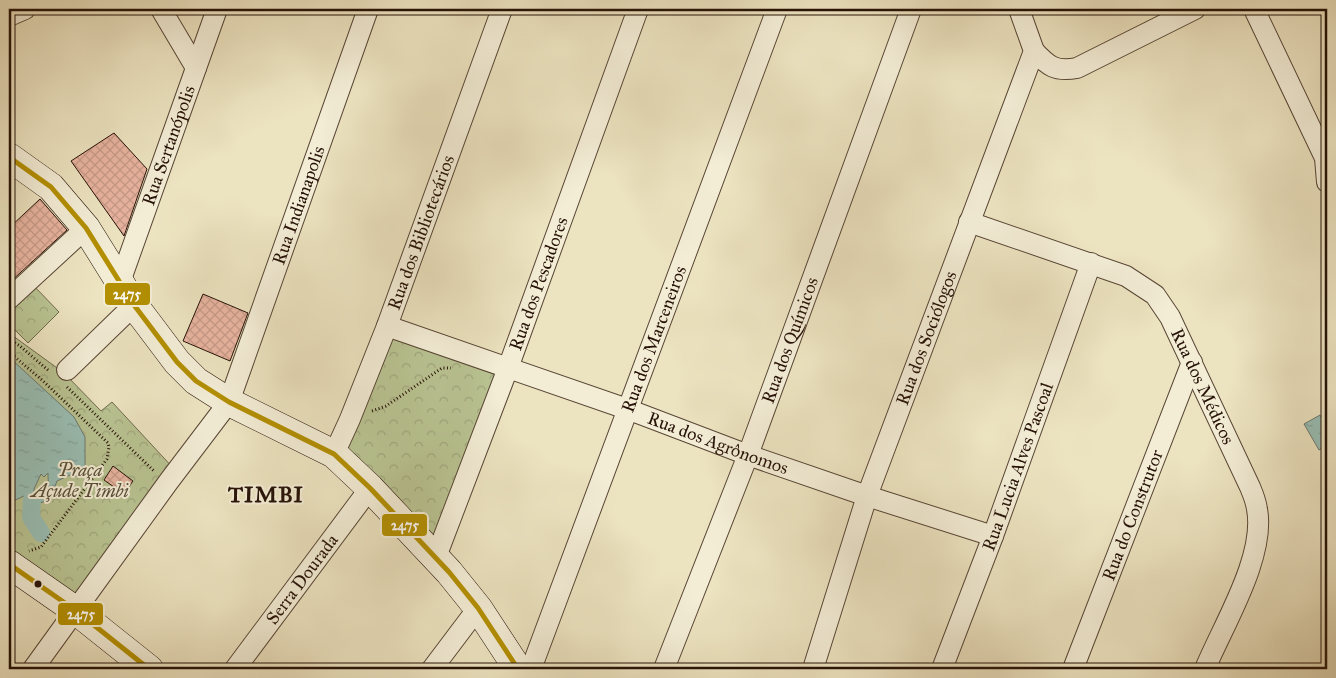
<svg xmlns="http://www.w3.org/2000/svg" width="1336" height="678" font-family="'IM FELL Great Primer',serif">
  <defs>
    <pattern id="forest-crowns" width="20" height="18" patternUnits="userSpaceOnUse" patternTransform="scale(1.25)"><rect width="20" height="18" fill="#b9c392"/><path d="M2 6a3 3 0 1 1 6 0M12 15a3 3 0 1 1 6 0" fill="none" stroke="#9fa67c"/></pattern>
    <pattern id="water-ripples" width="26" height="14" patternUnits="userSpaceOnUse" patternTransform="scale(1.25)"><rect width="26" height="14" fill="#99beb4"/><path d="M2 4q2-2 4 0t4 0M15 11q2-2 4 0t4 0" fill="none" stroke="#84a299"/></pattern>
    <pattern id="building-cross-hatch" width="8" height="8" patternUnits="userSpaceOnUse" patternTransform="scale(1.25)"><rect width="8" height="8" fill="#e7b39f"/><path d="M0 0l8 8M0 8l8-8" fill="none" stroke="#c69987"/></pattern>
  </defs>
  <rect width="100%" height="100%" fill="#ece3c0"/>
  <filter id="stains"><feTurbulence type="fractalNoise" baseFrequency=".004" numOctaves="4"/><feColorMatrix values="0 0 0 0 .2 0 0 0 0 .09 0 0 0 0 .02 0 0 0 .5 -.17"/></filter>
  <radialGradient id="worn" r=".72"><stop offset=".6" stop-color="#630" stop-opacity="0"/><stop offset="1" stop-color="#630" stop-opacity=".3"/></radialGradient>
  <!-- forest -->
  <path fill="url(#forest-crowns)" stroke="#706a4c" d="M33 285 59 312 28 343 9 324V309Z
    M387 326 508 368 436 557 334 454Z
    M9 333 64 373 101 411 112 402 176 471 78 606 9 554Z"/>
  <!-- water -->
  <path fill="url(#water-ripples)" stroke="#6b796f" fill-rule="evenodd" d="M9 357 74 417 85 437V467L76 477 74 471 70 475 57 481 50 500 36 504 30 499 24 496 9 503ZM48 473C48 486 51 493 36 497L34 495V489L41 474 44 477Z
    M1320 415 1327 427V445L1319 450 1304 424Z"/>
  <g fill="none" stroke-linecap="round" stroke-linejoin="round">
    <!-- canal -->
    <path stroke="#99beb4" stroke-width="18" d="M32 500 31 517 41 533"/>
  </g>
  <!-- building -->
  <path fill="url(#building-cross-hatch)" stroke="#261207" d="M114 133 147 169 124 236 71 161Z
    M40 199 67 230 9 283V228Z
    M203 294 248 313 230 361 183 341Z
    M113 466 133 481 124 494 104 480Z"/>
  <g fill="none" stroke-linecap="round" stroke-linejoin="round">
    <defs>
      <g id="street">
        <path d="M161 9 196 68"/>
        <path d="M1254 9 1325 158 1327 182"/>
        <path d="M9 16 25 9"/>
        <path d="M1034 51C1048 66 1055 72 1077 68L1195 9"/>
        <path id="s1" d="M969 222 1126 276 1155 295 1170 317 1250 487C1253 494 1256 502 1257 509 1266 557 1223 625 1205 669"/>
        <path id="s2" d="M120 282 217 9"/>
        <path d="M9 299 86 228"/>
        <path id="s3" d="M387 326 627 409 748 455 867 496 993 536"/>
        <path d="M67 370 134 305"/>
        <path id="s4" d="M334 454 350 419 387 326 502 9"/>
        <path id="s5" d="M436 557 508 368 638 9"/>
        <path id="s6" d="M33 669 169 481 229 402 368 9"/>
        <path id="s7" d="M235 669 370 488"/>
        <path d="M432 669 478 608"/>
        <path id="s8" d="M531 669 777 9"/>
        <path id="s9" d="M664 669 748 455 911 9"/>
        <path id="s10" d="M813 669 867 496 1034 51 1019 9"/>
        <path id="s11" d="M942 669 993 536 1091 263"/>
        <path id="s12" d="M1073 669 1192 362"/>
      </g>
      <path id="secondary" d="M9 157 51 187 86 228 134 305 177 362 196 381 229 402 334 454 370 488 449 572 478 608 518 669
        M9 564 75 610 149 669"/>
    </defs>
    <!-- street casing -->
    <use href="#street" stroke="#584635" stroke-width="22"/>
    <!-- secondary casing -->
    <use href="#secondary" stroke="#261207" stroke-width="29"/>
    <!-- path -->
    <path stroke="#261207" stroke-width="3" stroke-dasharray="1 2.5" stroke-linecap="butt" d="M9 339 20 346 49 371
      M9 352 42 380 108 443 109 447 107 459 41 547 29 551
      M67 387 154 471
      M372 411 386 406 442 368H451
      M9 539 15 543"/>
    <!-- street -->
    <use href="#street" stroke="#f3edd6" stroke-width="20"/>
    <!-- secondary -->
    <use href="#secondary" stroke="#f3edd6" stroke-width="28"/>
    <defs>
      <path id="bus-1" d="M9 157 51 187 86 228 134 305 177 362 196 381 229 402 334 454 370 488 449 572 478 608 518 669
        M9 564 75 610 149 669"/>
    </defs>
    <!-- bus-1 casing -->
    <use href="#bus-1" stroke="#f3edd6" stroke-width="9"/>
    <!-- bus-1 -->
    <use href="#bus-1" stroke="#b38f02" stroke-width="5"/>
  </g>
  <!-- markers -->
  <circle fill="#261207" stroke="#f3edd6" stroke-width="2" cx="38" cy="584" r="4.5"/>
  <g text-anchor="middle" stroke-width="4" stroke-linejoin="round" paint-order="stroke">
    <!-- street labels -->
    <g font-size="18" fill="#261207" stroke="#f3edd6">
      <text dy="6" stroke="none"><textPath href="#s2" startOffset="145">Rua Sertanópolis</textPath></text>
      <text dy="6" stroke="none"><textPath href="#s6" startOffset="540">Rua Indianapolis</textPath></text>
      <text dy="6" stroke="none"><textPath href="#s4" startOffset="238">Rua dos Bibliotecários</textPath></text>
      <text dy="6" stroke="none"><textPath href="#s5" startOffset="292">Rua dos Pescadores</textPath></text>
      <text dy="6" stroke="none"><textPath href="#s10" startOffset="350">Rua dos Sociólogos</textPath></text>
      <text dy="6" stroke="none"><textPath href="#s8" startOffset="352">Rua dos Marceneiros</textPath></text>
      <text dy="6" stroke="none"><textPath href="#s9" startOffset="352">Rua dos Químicos</textPath></text>
      <text dy="6" stroke="none"><textPath href="#s1" startOffset="304">Rua dos Médicos</textPath></text>
      <text dy="6" stroke="none"><textPath href="#s3" startOffset="351">Rua dos Agrônomos</textPath></text>
      <text dy="6" stroke="none"><textPath href="#s11" startOffset="216">Rua Lucia Alves Pascoal</textPath></text>
      <text dy="6" stroke="none"><textPath href="#s12" startOffset="165">Rua do Construtor</textPath></text>
      <text dy="6" stroke="none"><textPath href="#s7" startOffset="112">Serra Dourada</textPath></text>
    </g>
    <!-- park labels -->
    <g font-size="18" font-style="italic" fill="#595038" stroke="#f3edd6">
      <text x="80" y="476">Praça<tspan x="80" dy="21">Açude Timbi</tspan></text>
    </g>
    <!-- district labels -->
    <g font-size="22" font-weight="bold" letter-spacing="1" fill="#261207" stroke="#f3edd6">
      <text x="266" y="502">TIMBI</text>
    </g>
  </g>
  <g stroke="#f3edd6" stroke-width="2">
    <rect x="104" y="282" width="47" height="24" rx="5" fill="#b38f02"/>
    <rect x="381" y="513" width="47" height="24" rx="5" fill="#b38f02"/>
    <rect x="57" y="602" width="47" height="24" rx="5" fill="#b38f02"/>
  </g>
  <g font-size="14" text-anchor="middle" font-weight="bold" fill="#fff">
    <text x="127" y="299">2475</text>
    <text x="405" y="530">2475</text>
    <text x="81" y="619">2475</text>
  </g>
  <!-- margin -->
  <rect width="1336" height="678" fill="none" stroke="#ece3c0" stroke-width="30"/>
  <rect x="10" y="10" width="1316" height="658" fill="none" stroke="#261207" stroke-width="2.5"/>
  <rect x="15" y="15" width="1306" height="648" fill="none" stroke="#261207"/>
  <rect width="100%" height="100%" filter="url(#stains)"/>
  <rect width="100%" height="100%" fill="url(#worn)"/>
</svg>
